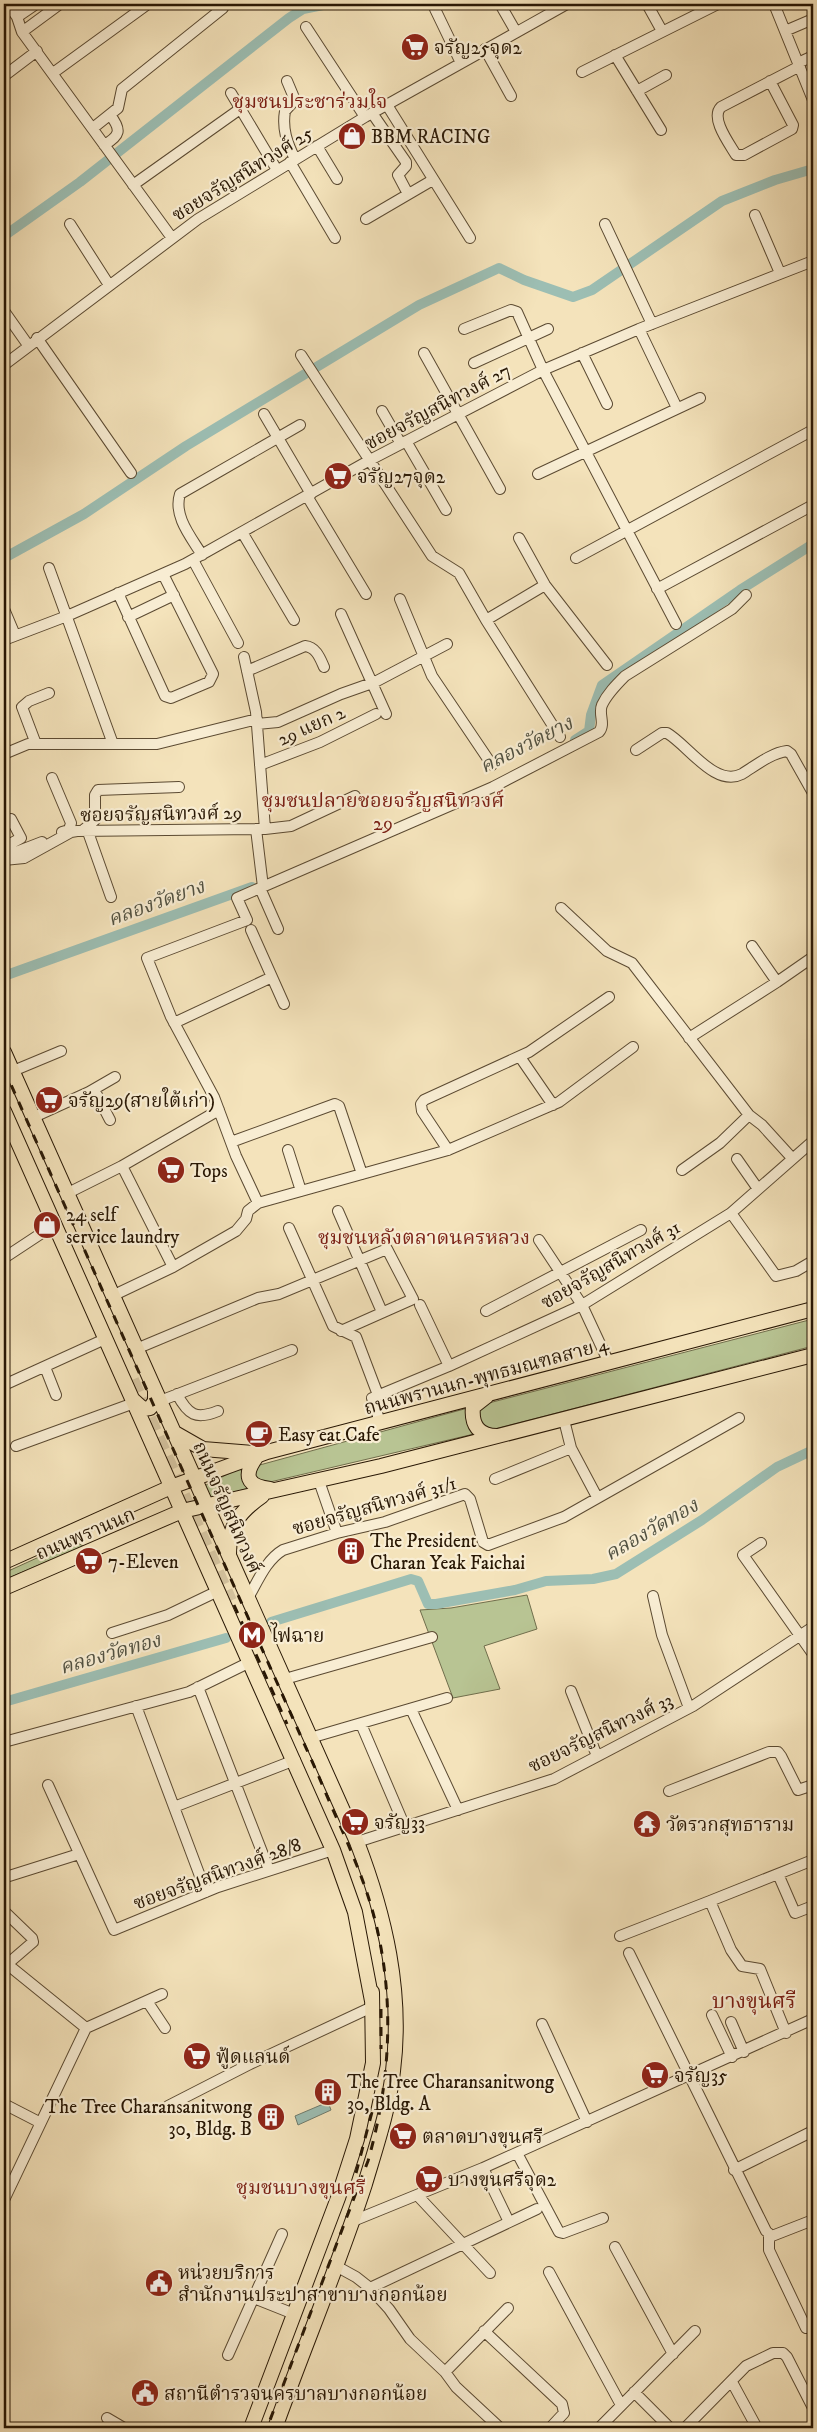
<svg xmlns="http://www.w3.org/2000/svg" width="817" height="2432" font-family="'IM FELL DW Pica','Noto Serif Thai',serif">
  <rect width="100%" height="100%" fill="#f4e3bb"/>
  <filter id="stains"><feTurbulence type="fractalNoise" baseFrequency=".004" numOctaves="4"/><feColorMatrix values="0 0 0 0 .2 0 0 0 0 .09 0 0 0 0 .02 0 0 0 .5 -.17"/></filter>
  <radialGradient id="worn" r=".72"><stop offset=".6" stop-color="#630" stop-opacity="0"/><stop offset="1" stop-color="#630" stop-opacity=".3"/></radialGradient>
  <!-- green -->
  <path fill="#b8c493" stroke="#706e4c" d="M813 1319V1346L492 1430H486L477 1416 480 1409 485 1404Z
    M468 1408 474 1434 270 1482 255 1479 256 1466Z
    M240 1468 249 1488 214 1498 208 1497 204 1486Z
    M74 1541 83 1546 4 1580V1573Z
    M527 1595 537 1629 484 1646 500 1689 453 1698 420 1610 451 1608Z"/>
  <!-- water -->
  <path fill="#9cbeb3" stroke="#6e7b6d" d="M328 2102 331 2110 298 2125 295 2116Z"/>
  <g fill="none" stroke-linecap="round" stroke-linejoin="round">
    <!-- canal -->
    <path stroke="#9cbeb3" stroke-width="10" d="M4 236 80 182 289 18 303 9 328 4
      M4 558 84 514 186 446 419 305 499 268 524 280 573 297 592 290 722 201 775 180 813 169
      M575 740 589 731 591 715 602 685 740 590 813 544
      M4 976 252 887
      M271 1622 411 1579 418 1581 428 1604H436L515 1590 546 1581 593 1579 616 1574 702 1520 777 1467 813 1450
      M4 1702 226 1638"/>
    <!-- major-tunnel -->
    <path stroke="#d5c4a0" stroke-width="14" stroke-dasharray="14 7" stroke-linecap="butt" d="M132 1380 230 1601"/>
    <defs>
      <path id="minor" d="M8 4 17 17 22 32 172 238
        M500 4 516 32
        M647 4 662 31
        M774 4 813 100
        M435 9 461 63
        M17 17 36 4
        M306 27 365 117
        M785 31 813 19
        M22 32 60 4
        M485 49 511 96
        M615 55 661 130
        M798 63 813 56
        M582 72 718 4
        M53 73 148 4
        M4 76 37 51
        M287 81 295 100 285 111C282 129 287 143 295 159
        M770 81 793 125 792 129 744 155H736C729 143 710 118 721 107L800 66
        M637 91 666 75
        M231 93 277 170
        M387 105 470 238
        M372 113 406 162V166L398 175 408 194
        M93 128 118 108 122 89 223 8
        M104 145C120 136 122 130 110 115
        M317 146 337 179
        M290 162 335 238
        M133 185 240 109
        M755 215 780 273
        M366 219 431 181
        M70 224 109 285
        M605 224 652 324
        M4 311 28 345
        M464 329 511 310 517 312 543 370 676 624
        M639 329 677 408
        M37 338 131 473
        M424 353 500 489
        M582 353 607 404
        M301 355 432 556 459 573 486 620 560 737
        M474 363 548 329
        M4 365 198 219 365 117 567 4
        M382 411 401 444
        M264 414 311 494
        M406 441 446 510
        M538 474 700 398
        M307 496 366 594
        M242 532 294 620
        M519 538 545 585 607 665
        M202 555C191 537 173 516 180 494L300 425
        M576 558 813 430
        M193 560 238 643
        M49 568 113 744
        M657 589 813 505
        M118 593 165 696 171 698 209 682 213 674 163 574
        M400 599 432 676 492 765
        M4 609 15 635
        M341 614 386 714
        M128 617 174 595
        M486 620 545 585
        M4 640 67 616 185 564 370 460 543 370 639 329 813 261
        M244 657 256 712 265 829
        M247 671 305 646C316 647 320 658 324 667
        M257 724 278 722 341 694 375 682 447 644
        M36 744 22 707 29 701 49 693
        M636 750 662 733H667C688 745 715 788 742 774 755 766 771 753 787 751L791 754 813 793
        M4 754 28 744H157L257 719
        M260 765 320 742 376 714
        M52 778 71 823 69 830 62 832
        M11 819 21 838 10 844 12 859
        M256 829 263 887
        M82 831 95 820V795L98 790 179 787
        M88 832 111 897
        M11 854 42 842
        M4 860 24 858 71 832 77 831 265 829 291 826 355 796
        M260 888 493 787 599 732C606 724 598 714 602 705 607 694 616 685 625 676L732 609 746 595
        M561 908 607 951 632 963 749 1115 762 1125 792 1158
        M251 930 284 1004
        M752 946 777 982
        M174 1023 272 977
        M689 1038 777 982 813 957
        M520 1057 553 1105
        M13 1071 61 1051
        M89 1092 115 1077
        M34 1117 89 1092 97 1095 110 1120
        M231 1142 335 1104 339 1106 362 1174
        M288 1150 301 1191
        M448 1150 422 1111 421 1104 424 1100 529 1052 609 997
        M737 1159 758 1189
        M122 1166 173 1267
        M682 1170 720 1143 749 1115
        M68 1193 122 1166 219 1110
        M258 1203 236 1156 214 1097 171 1017 147 958 247 920 237 898 260 888 278 929
        M338 1211 382 1312
        M731 1213 776 1276 796 1271 813 1261
        M289 1228 333 1326 356 1337 378 1395
        M539 1240 582 1305 609 1363
        M4 1258 54 1225
        M112 1296 173 1267 236 1231 246 1219 248 1211 258 1203 448 1150 559 1102 633 1047
        M420 1305 449 1366
        M486 1311 641 1230
        M136 1349 258 1298 279 1294 387 1249 413 1299 341 1331
        M45 1367 56 1395
        M4 1385 105 1339
        M177 1394C188 1415 196 1420 218 1411
        M160 1401 292 1350
        M564 1420 571 1448 597 1497
        M380 1422 372 1398 449 1366 582 1305 731 1213 813 1141
        M16 1446 134 1403
        M495 1479 571 1448
        M319 1481 337 1533
        M761 1543 743 1555 813 1654
        M653 1596 662 1635 689 1708
        M248 1598C258 1581 266 1560 283 1550L337 1533 385 1522 465 1494 470 1499 483 1542 488 1545 564 1517 739 1418
        M112 1633 168 1615 218 1591
        M285 1679 432 1637
        M198 1687 269 1870
        M571 1691 597 1756
        M136 1706 206 1892
        M411 1709 458 1810
        M361 1724 405 1827
        M310 1738 447 1698
        M4 1742 189 1692 250 1662
        M48 1785 114 1930 218 1887 333 1850
        M669 1791 769 1752H778L781 1756 798 1790 813 1785
        M174 1807 295 1760
        M357 1842 554 1779 693 1706 813 1627
        M778 1874 795 1913 813 1906
        M6 1877 79 1854
        M710 1901 813 1860
        M4 1911 32 1938 33 1942 4 1967
        M620 1936 710 1901 731 1950 742 1966 760 1969 786 2033
        M629 1953 766 2231 772 2236 813 2220
        M7 1964 86 2028
        M147 2001 165 2028
        M712 2015 732 2057
        M731 2022 744 2052
        M542 2024 587 2122
        M4 2104 39 2122
        M168 2106 250 2064 372 2007
        M517 2153 559 2232 563 2233 603 2218
        M483 2168 509 2222
        M734 2170 813 2131
        M418 2196 490 2273
        M4 2200 86 2028 162 1994
        M353 2221 483 2168 813 2019
        M769 2235V2250L806 2328
        M615 2247 673 2354
        M336 2266 356 2277 370 2288 389 2309 410 2339 445 2372 456 2387 500 2428
        M549 2272 621 2405
        M370 2288 537 2209
        M254 2298 294 2314
        M484 2331 562 2404 564 2413 550 2428
        M228 2355 282 2234
        M445 2372 508 2308
        M732 2382 757 2428
        M634 2392 670 2428
        M107 2418 124 2428
        M599 2428 695 2331
        M685 2428 746 2366 773 2353H783L787 2357 813 2408"/>
      <path id="major" d="M4 1052 357 1842C385 1915 403 1992 393 2071 389 2109 376 2147 365 2184 338 2267 304 2347 275 2428
        M4 1111 333 1850 355 1912 372 2001
        M487 1396 473 1407C471 1425 479 1436 497 1436
        M132 1399 143 1409 150 1408 155 1401V1390
        M175 1433 203 1449 253 1453
        M257 1456C243 1475 246 1486 270 1489
        M229 1554C229 1525 239 1512 262 1496
        M4 1562 171 1487 267 1452 813 1309
        M4 1588 182 1511 381 1466 813 1355
        M251 2428 338 2198 357 2139 373 2063 372 1992"/>
    </defs>
    <!-- minor casing -->
    <use href="#minor" stroke="#5b4a32" stroke-width="12"/>
    <!-- major casing -->
    <use href="#major" stroke="#281704" stroke-width="16"/>
    <!-- minor -->
    <use href="#minor" stroke="#f8edd3" stroke-width="10"/>
    <!-- major -->
    <use href="#major" stroke="#f4e3bb" stroke-width="14"/>
    <!-- rail -->
    <path stroke="#281704" stroke-width="3" stroke-dasharray="9 9" stroke-linecap="butt" d="M4 1069 319 1777C335 1816 354 1854 367 1893 396 1980 393 2074 368 2161L267 2428
      M234 1605 287 1724
      M381 2009V2049
      M356 2173 373 2108"/>
  </g>
  <!-- icons -->
  <defs>
    <symbol id="supermarket-disc" viewBox="-11 -11 22 22"><circle r="9.5" fill="#8f2418" stroke="#f8edd3"/><path d="M-6-5.5h2.5l.6 2H6L4.5 2H-2.5L-4.4-4H-6ZM-1.5 3.2a1.3 1.3 0 1 0 .1 0ZM3 3.2a1.3 1.3 0 1 0 .1 0Z" fill="#fff"/></symbol>
    <symbol id="shop-disc" viewBox="-11 -11 22 22"><circle r="9.5" fill="#8f2418" stroke="#f8edd3"/><path d="M-5-2.5h2.3a2.7 3.5 0 0 1 5.4 0H5L5.5 6h-11ZM-1.5-2.5h3a1.5 2.3 0 0 0-3 0Z" fill="#fff"/></symbol>
    <symbol id="cafe-disc" viewBox="-11 -11 22 22"><circle r="9.5" fill="#8f2418" stroke="#f8edd3"/><path d="M-5.5-4.5H6V0H3Q3 3.5 0 3.5H-2.5Q-5.5 3.5-5.5 0ZM3-3.2v2h1.7v-2ZM-6 4.5H4V6H-6Z" fill="#fff"/></symbol>
    <symbol id="building-disc" viewBox="-11 -11 22 22"><circle r="9.5" fill="#8f2418" stroke="#f8edd3"/><path d="M-4-6H4V6H1V3H-1V6H-4ZM-2.5-4.3h1.7v1.8h-1.7ZM.8-4.3h1.7v1.8H.8ZM-2.5-1h1.7V.8h-1.7ZM.8-1h1.7V.8H.8Z" fill="#fff"/></symbol>
    <symbol id="metro-disc" viewBox="-11 -11 22 22"><circle r="9.5" fill="#8f2418" stroke="#f8edd3"/><path d="M-5.5 5V-5H-3L0 0L3-5H5.5V5H3V-.5L0 4L-3-.5V5Z" fill="#fff"/></symbol>
    <symbol id="temple-disc" viewBox="-11 -11 22 22"><circle r="9.5" fill="#8f2418" stroke="#f8edd3"/><path d="M0-6L5-2H3V0L6.5 2.5H4V6H1.5V3h-3V6H-4V2.5H-6.5L-3 0V-2H-5Z" fill="#fff"/></symbol>
    <symbol id="civic-disc" viewBox="-11 -11 22 22"><circle r="9.5" fill="#8f2418" stroke="#f8edd3"/><path d="M-.6-6.5H3V-4.5H.6V-3L4-1V1h2V6H-6V1h2V-1L-.6-3ZM-1.2 2.5V6h2.4V2.5Z" fill="#fff"/></symbol>
  </defs>
  <g fill-rule="evenodd">
    <use href="#supermarket-disc" x="399" y="31" width="32" height="32"/>
    <use href="#shop-disc" x="336" y="120" width="32" height="32"/>
    <use href="#supermarket-disc" x="322" y="460" width="32" height="32"/>
    <use href="#supermarket-disc" x="33" y="1084" width="32" height="32"/>
    <use href="#supermarket-disc" x="155" y="1154" width="32" height="32"/>
    <use href="#shop-disc" x="31" y="1209" width="32" height="32"/>
    <use href="#cafe-disc" x="243" y="1418" width="32" height="32"/>
    <use href="#building-disc" x="335" y="1535" width="32" height="32"/>
    <use href="#supermarket-disc" x="73" y="1545" width="32" height="32"/>
    <use href="#metro-disc" x="236" y="1619" width="32" height="32"/>
    <use href="#supermarket-disc" x="339" y="1806" width="32" height="32"/>
    <use href="#temple-disc" x="631" y="1808" width="32" height="32"/>
    <use href="#supermarket-disc" x="181" y="2040" width="32" height="32"/>
    <use href="#supermarket-disc" x="639" y="2059" width="32" height="32"/>
    <use href="#building-disc" x="312" y="2076" width="32" height="32"/>
    <use href="#building-disc" x="255" y="2101" width="32" height="32"/>
    <use href="#supermarket-disc" x="387" y="2120" width="32" height="32"/>
    <use href="#supermarket-disc" x="413" y="2163" width="32" height="32"/>
    <use href="#civic-disc" x="143" y="2267" width="32" height="32"/>
    <use href="#civic-disc" x="129" y="2377" width="32" height="32"/>
  </g>
  <g text-anchor="middle" stroke-width="4.5" stroke-linejoin="round" paint-order="stroke">
    <!-- poi labels -->
    <g font-size="19" fill="#281704" stroke="#f8edd3" text-anchor="start">
      <text x="434" y="54">จรัญ25จุด2</text>
      <text x="371" y="143">BBM RACING</text>
      <text x="357" y="483">จรัญ27จุด2</text>
      <text x="68" y="1107">จรัญ29(สายใต้เก่า)</text>
      <text x="190" y="1177">Tops</text>
      <text x="66" y="1221">24 self<tspan x="66" dy="22">service laundry</tspan></text>
      <text x="278" y="1441">Easy eat Cafe</text>
      <text x="370" y="1547">The President<tspan x="370" dy="22">Charan Yeak Faichai</tspan></text>
      <text x="108" y="1568">7-Eleven</text>
      <text x="271" y="1642">ไฟฉาย</text>
      <text x="374" y="1829">จรัญ33</text>
      <text x="666" y="1831">วัดรวกสุทธาราม</text>
      <text x="216" y="2063">ฟู้ดแลนด์</text>
      <text x="674" y="2082">จรัญ35</text>
      <text x="347" y="2088">The Tree Charansanitwong<tspan x="347" dy="22">30, Bldg. A</tspan></text>
      <text x="252" y="2113" text-anchor="end">The Tree Charansanitwong<tspan x="252" dy="22">30, Bldg. B</tspan></text>
      <text x="422" y="2143">ตลาดบางขุนศรี</text>
      <text x="448" y="2186">บางขุนศรีจุด2</text>
      <text x="178" y="2279">หน่วยบริการ<tspan x="178" dy="22">สำนักงานประปาสาขาบางกอกน้อย</tspan></text>
      <text x="164" y="2400">สถานีตำรวจนครบาลบางกอกน้อย</text>
    </g>
    <!-- street labels -->
    <g font-size="19" fill="#281704" stroke="#f8edd3">
      <text transform="translate(242 173) rotate(-32)" y="7">ซอยจรัญสนิทวงศ์ 25</text>
      <text transform="translate(437 406) rotate(-28)" y="7">ซอยจรัญสนิทวงศ์ 27</text>
      <text transform="translate(311 725) rotate(-24)" y="7">29 แยก 2</text>
      <text transform="translate(161 813) rotate(-1)" y="7">ซอยจรัญสนิทวงศ์ 29</text>
      <text transform="translate(610 1264) rotate(-30)" y="7">ซอยจรัญสนิทวงศ์ 31</text>
      <text transform="translate(486 1375) rotate(-15)" y="7">ถนนพรานนก-พุทธมณฑลสาย 4</text>
      <text transform="translate(374 1505) rotate(-16)" y="7">ซอยจรัญสนิทวงศ์ 31/1</text>
      <text transform="translate(228 1507) rotate(66)" y="7">ถนนจรัญสนิทวงศ์</text>
      <text transform="translate(85 1533) rotate(-23)" y="7">ถนนพรานนก</text>
      <text transform="translate(600 1732) rotate(-26)" y="7">ซอยจรัญสนิทวงศ์ 33</text>
      <text transform="translate(217 1873) rotate(-20)" y="7">ซอยจรัญสนิทวงศ์ 28/8</text>
    </g>
    <!-- neighbourhood labels -->
    <g font-size="20" fill="#7a1f14" stroke="#f8edd3">
      <text x="310" y="108">ชุมชนประชาร่วมใจ</text>
      <text x="383" y="807">ชุมชนปลายซอยจรัญสนิทวงศ์<tspan x="383" dy="23">29</tspan></text>
      <text x="424" y="1244">ชุมชนหลังตลาดนครหลวง</text>
      <text x="301" y="2194">ชุมชนบางขุนศรี</text>
    </g>
    <!-- water labels -->
    <g font-size="20" font-style="italic" fill="#515141" stroke="#f8edd3">
      <text transform="translate(526 744) rotate(-27)" y="7">คลองวัดยาง</text>
      <text transform="translate(156 902) rotate(-20)" y="7">คลองวัดยาง</text>
      <text transform="translate(651 1529) rotate(-30)" y="7">คลองวัดทอง</text>
      <text transform="translate(110 1653) rotate(-16)" y="7">คลองวัดทอง</text>
    </g>
    <!-- quarter labels -->
    <g font-size="21" fill="#7a1f14" stroke="#f8edd3">
      <text x="754" y="2008">บางขุนศรี</text>
    </g>
  </g>
  <!-- margin -->
  <rect width="817" height="2432" fill="none" stroke="#f4e3bb" stroke-width="20"/>
  <rect x="5" y="5" width="807" height="2422" fill="none" stroke="#281704" stroke-width="2.5"/>
  <rect x="10" y="10" width="797" height="2412" fill="none" stroke="#281704"/>
  <rect width="100%" height="100%" filter="url(#stains)"/>
  <rect width="100%" height="100%" fill="url(#worn)"/>
</svg>
